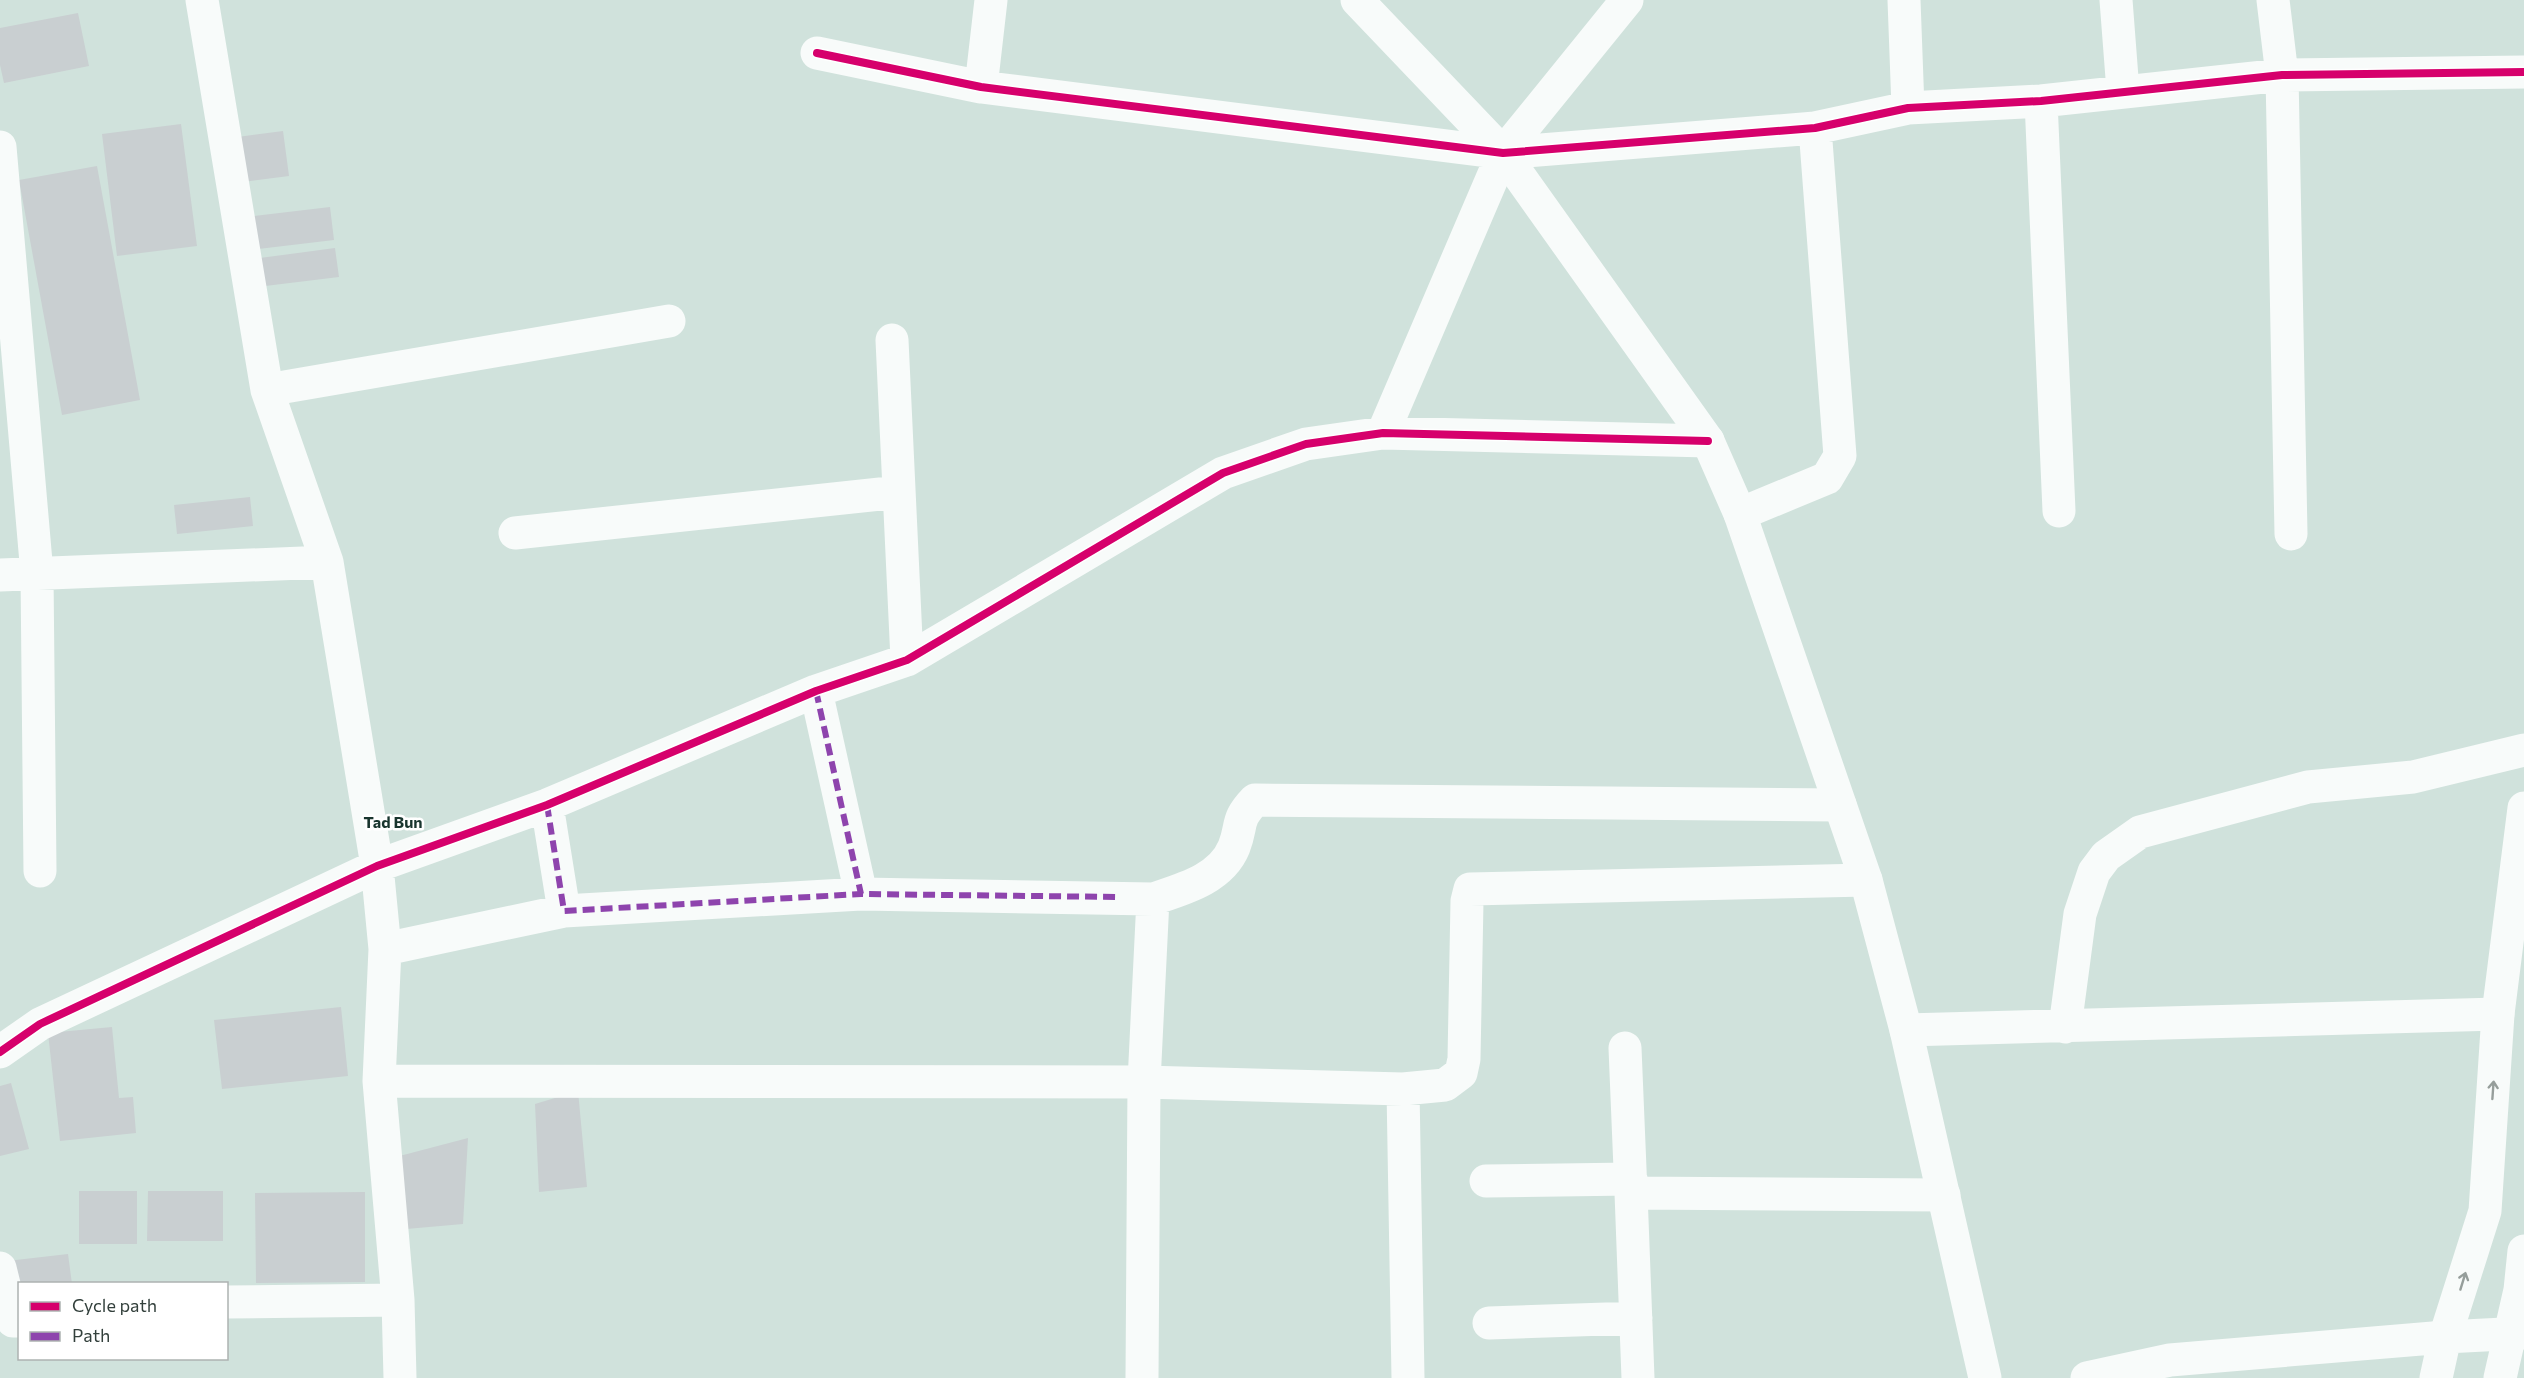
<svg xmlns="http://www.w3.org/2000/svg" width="2524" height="1378" font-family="Commissioner,sans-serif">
  <rect width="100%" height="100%" fill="#d0e2dc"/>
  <!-- building -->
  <path fill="#c9cfd1" d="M78 13 89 66 4 83 0 65V28Z
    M181 124 197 246 117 256 102 134Z
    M283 131 289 176 235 183 230 138Z
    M97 166 140 400 62 415 19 180Z
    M330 207 334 240 250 250 246 217Z
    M335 248 339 277 257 287 253 259Z
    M250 497 253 526 177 534 174 505Z
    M341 1007 348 1076 222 1089 214 1020Z
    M112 1027 119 1098 133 1097 136 1133 60 1141 48 1033Z
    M11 1083 29 1149 0 1156V1086Z
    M578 1091 587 1187 539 1192 535 1104Z
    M468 1138 463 1224 395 1230 392 1158Z
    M79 1191H137V1244H79Z
    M148 1191H223V1241H147Z
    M365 1192V1282L256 1283 255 1193Z
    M68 1254 72 1284H20L7 1261Z"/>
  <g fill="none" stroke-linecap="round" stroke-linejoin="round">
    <!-- minor -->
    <path stroke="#f8fbfa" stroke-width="33" d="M202 0 267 390 327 562
      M1904 0 1908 108
      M2116 0 2123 91
      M2273 0 2282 75 2291 534
      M817 53 981 87 1503 153 1815 128 1908 108 2041 101 2282 75 2524 72
      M981 87 991 0
      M2041 101 2059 511
      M0 147 37 574 40 871
      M892 340 907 660
      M267 390 669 321
      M1383 433 1503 153 1627 0
      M1740 514 1827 478 1840 456 1815 128
      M515 533 899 492
      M0 575 327 562 377 866 385 949 379 1081 398 1300 400 1378
      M816 691 861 894 1153 899 1144 1082 1142 1378
      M547 805 564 911
      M1153 899C1183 889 1221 879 1234 847 1243 824 1235 821 1255 800L1840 805
      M385 949 564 911 861 894
      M2065 1027 2080 914 2094 872 2106 856 2140 832 2308 787 2413 777 2524 750
      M1906 1030 2498 1014
      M1625 1048 1631 1193
      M0 1052 40 1024 377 866 547 805 816 691 907 660 1223 473 1306 444 1383 433 1708 441
      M379 1081 1144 1082 1403 1089 1445 1085 1461 1073 1464 1059 1467 901 1470 889 1866 880
      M1403 1089 1408 1378
      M1486 1181 1631 1179
      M0 1268 13 1321H20
      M226 1302 398 1300
      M1489 1323 1636 1318
      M1638 1378 1631 1193 1944 1195"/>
    <!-- tertiary -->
    <path stroke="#f8fbfa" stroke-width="33" d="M1357 0 1503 153 1708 441 1740 514 1866 880 1906 1030 1985 1378
      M2445 1337 2485 1211 2498 1014 2524 808"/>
    <!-- secondary -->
    <path stroke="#f8fbfa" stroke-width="33" d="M2087 1378 2170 1360 2445 1337 2524 1333
      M2436 1378 2445 1337"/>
    <!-- trunk -->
    <path stroke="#f8fbfa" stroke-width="33" d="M2500 1378 2520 1290 2524 1251"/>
    <!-- quiet -->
    <path stroke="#8e44ad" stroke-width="6" stroke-dasharray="12 6" stroke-linecap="butt" d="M816 691 861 894 1121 897
      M547 805 564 911 861 894"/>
    <defs>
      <path id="cycleway" d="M817 53 981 87 1503 153 1815 128 1908 108 2041 101 2282 75 2524 72
        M0 1052 40 1024 377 866 547 805 816 691 907 660 1223 473 1306 444 1383 433 1708 441"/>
    </defs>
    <!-- cycleway casing -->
    <use href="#cycleway" stroke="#fff" stroke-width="11"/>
    <!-- cycleway -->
    <use href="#cycleway" stroke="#d6006c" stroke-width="8"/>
  </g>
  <!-- one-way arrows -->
  <defs><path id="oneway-shaft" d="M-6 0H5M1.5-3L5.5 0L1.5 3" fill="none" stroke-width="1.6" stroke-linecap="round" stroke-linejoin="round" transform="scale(1.5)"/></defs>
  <g stroke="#969e9b">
    <use href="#oneway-shaft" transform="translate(2493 1090) rotate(-86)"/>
    <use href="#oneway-shaft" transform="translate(2463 1281) rotate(-73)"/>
  </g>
  <g text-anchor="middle" stroke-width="5" stroke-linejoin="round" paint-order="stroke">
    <!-- neighbourhood labels -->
    <g font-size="16" font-weight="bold" fill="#19352e" stroke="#fff">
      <text x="393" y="828">Tad Bun</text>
    </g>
  </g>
  <!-- legend -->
  <rect x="18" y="1282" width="210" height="78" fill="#ffffff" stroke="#adb3b1" stroke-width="1.5"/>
  <rect x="30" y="1302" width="30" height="9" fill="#d6006c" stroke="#adb3b1" stroke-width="1.5"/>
  <text x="72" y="1312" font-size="18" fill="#33403c">Cycle path</text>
  <rect x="30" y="1332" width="30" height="9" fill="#8e44ad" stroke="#adb3b1" stroke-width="1.5"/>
  <text x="72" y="1342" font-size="18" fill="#33403c">Path</text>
</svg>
